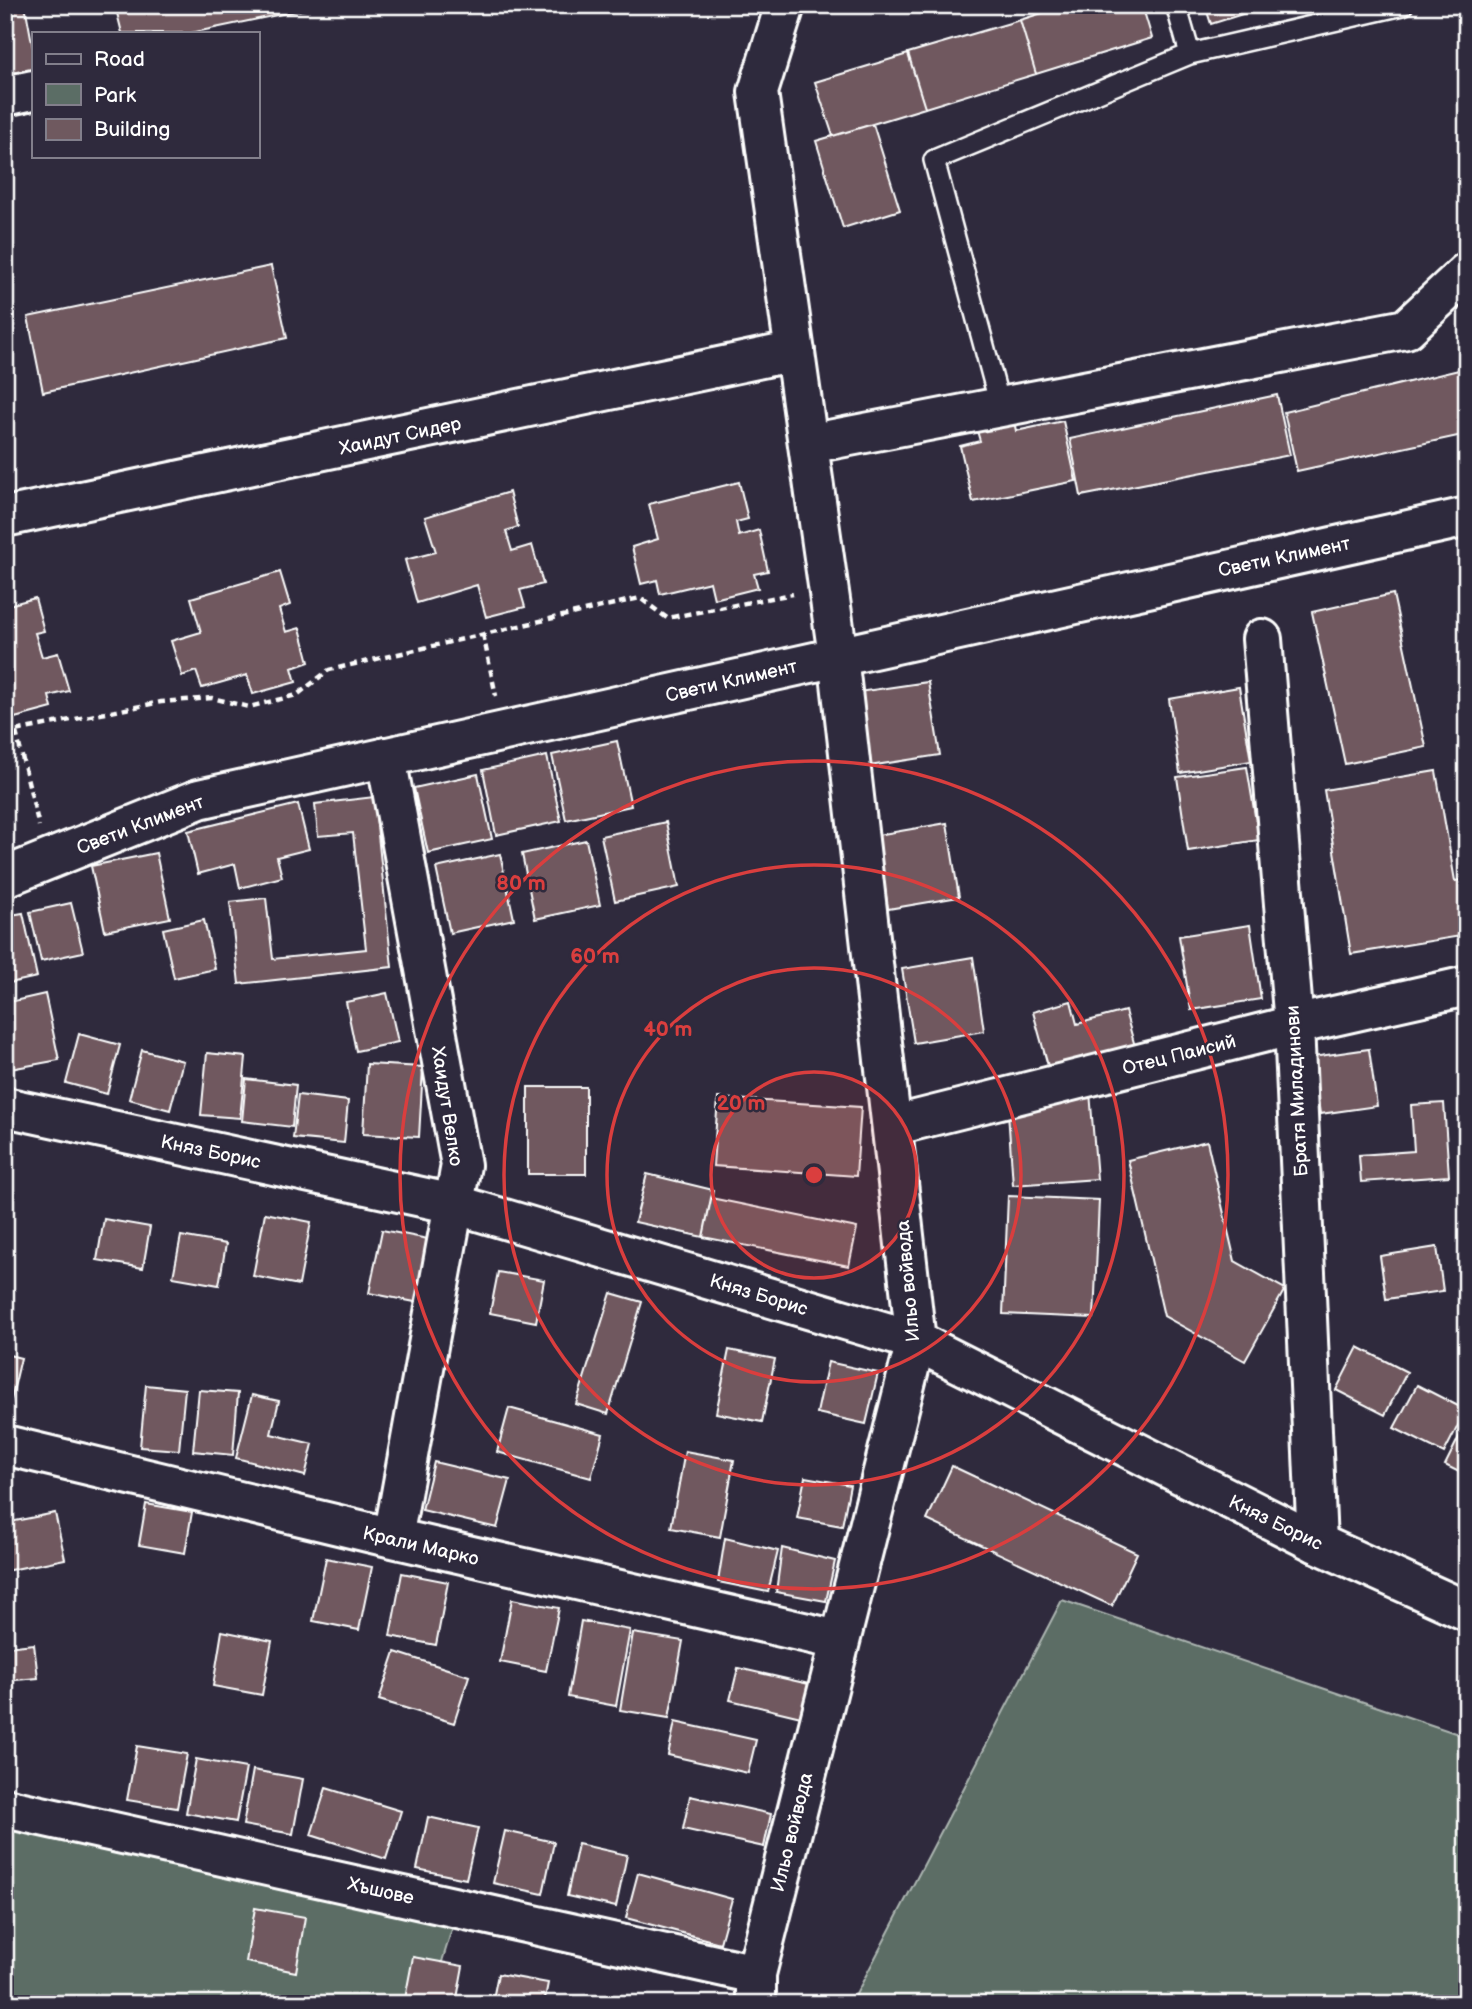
<svg xmlns="http://www.w3.org/2000/svg" width="1472" height="2009" font-family="'Balsamiq Sans',sans-serif">
  <rect width="100%" height="100%" fill="#2f2a3d"/>
  <filter id="ink" filterUnits="userSpaceOnUse"><feTurbulence type="fractalNoise" baseFrequency=".0143" numOctaves="2"/><feDisplacementMap in="SourceGraphic" scale="14" xChannelSelector="R" yChannelSelector="G"/><feConvolveMatrix kernelMatrix="1 2 1 2 8 2 1 2 1" color-interpolation-filters="sRGB"/></filter>
  <g filter="url(#ink)">
    <!-- green -->
    <path fill="#5b6d65" stroke="#adb6b2" stroke-width="2" d="M1062 1600 1467 1737V2004H851Z
      M5 1818 456 1916 429 2004H5Z"/>
    <!-- building -->
    <path fill="#6f595f" stroke="#fff" stroke-width="2" d="M5 5H25L33 48V69L5 75Z
      M115 5H316V7L191 33H122Z
      M1067 5H1142L1152 38 1036 74 1020 20Z
      M1205 5H1271L1211 24Z
      M1020 20 1036 74 925 108 908 53Z
      M908 54 925 108 833 136 815 82Z
      M873 124 900 210 843 228 816 141Z
      M271 266 287 338 43 392 28 317Z
      M1467 368V434L1297 471 1284 412Z
      M1277 395 1290 455 1081 496 1070 439Z
      M1013 416 1016 431 1063 421 1076 481 973 502 960 446 980 441 975 424Z
      M739 482 748 519 736 522 739 536 759 530 768 571 754 574 758 588 714 599 710 582 660 594 657 580 641 584 632 547 658 539 649 504Z
      M509 492 518 527 506 531 512 551 532 545 543 584 520 590 525 607 486 617 477 585 417 603 405 560 436 552 425 517Z
      M280 572 290 605 279 609 286 632 300 628 309 662 292 668 296 682 253 694 247 675 202 688 196 671 182 676 171 641 201 632 191 598Z
      M1393 594 1426 747 1345 764 1312 612Z
      M35 598 44 631 35 633 42 657 58 653 69 691 49 696 52 708 11 719 5 701V606Z
      M928 682 940 755 869 766 858 692Z
      M1239 687 1251 761 1180 773 1169 699Z
      M617 741 631 806 566 820 552 755Z
      M547 756 561 821 496 835 483 770Z
      M1247 767 1259 840 1188 851 1177 777Z
      M1436 771 1455 881 1467 879V935L1351 954 1324 790Z
      M478 774 492 839 428 853 414 788Z
      M374 797 392 967 239 984 230 902 266 898 273 959 366 949 353 833 318 836 315 804Z
      M298 804 309 849 277 857 282 877 240 888 235 864 198 874 188 831Z
      M666 822 679 887 615 901 601 836Z
      M947 823 959 897 888 909 877 835Z
      M586 840 600 905 535 919 522 854Z
      M156 853 170 918 105 931 91 866Z
      M500 854 514 919 450 933 436 868Z
      M71 903 83 952 41 961 30 912Z
      M23 913 37 977 5 984V916Z
      M204 920 215 969 174 978 163 929Z
      M1250 925 1261 999 1191 1010 1179 936Z
      M973 957 984 1031 914 1043 902 969Z
      M387 993 398 1042 356 1051 346 1002Z
      M45 994 59 1060 5 1070V1003Z
      M1071 1001 1077 1024 1125 1011 1136 1050 1050 1073 1033 1012Z
      M79 1034 120 1045 107 1094 66 1083Z
      M1369 1049 1377 1106 1320 1114 1312 1057Z
      M142 1050 183 1061 170 1110 129 1099Z
      M207 1053 246 1057 240 1118 201 1115Z
      M367 1064 423 1067 419 1137 363 1134Z
      M246 1079 296 1085 292 1127 242 1121Z
      M528 1087H586V1174H528Z
      M1090 1092 1097 1179 1013 1185 1007 1098Z
      M298 1095 348 1101 344 1143 293 1138Z
      M718 1098 861 1107 856 1176 713 1166Z
      M1444 1103 1449 1176 1361 1182 1359 1155 1414 1151 1411 1105Z
      M1207 1141 1235 1261 1285 1289 1245 1361 1164 1316 1128 1160Z
      M5 1150 15 1152 5 1200Z
      M647 1174 713 1190 703 1237 635 1222Z
      M1008 1196 1099 1200 1094 1318 1003 1314Z
      M711 1198 857 1228 849 1266 703 1237Z
      M265 1213 311 1222 299 1285 253 1276Z
      M104 1219 150 1227 143 1268 97 1260Z
      M382 1230 428 1239 415 1302 369 1293Z
      M181 1236 226 1244 219 1285 173 1277Z
      M1437 1247 1443 1291 1386 1299 1380 1256Z
      M498 1272 544 1280 536 1322 490 1313Z
      M611 1293 642 1302 608 1414 576 1404Z
      M1358 1347 1407 1372 1385 1415 1336 1390Z
      M729 1350 775 1359 762 1422 716 1413Z
      M5 1354 21 1358 9 1409 5 1408Z
      M828 1362 878 1373 866 1424 817 1413Z
      M146 1385 185 1389 179 1450 140 1447Z
      M1417 1385 1466 1410 1444 1453 1394 1428Z
      M199 1390 238 1393 233 1455 193 1451Z
      M252 1395 279 1401 271 1434 313 1444 305 1476 236 1458Z
      M509 1408 603 1434 591 1478 497 1452Z
      M1467 1421V1476L1445 1465Z
      M685 1451 734 1460 720 1537 671 1528Z
      M434 1462 510 1480 497 1528 422 1510Z
      M952 1466 1137 1553 1112 1606 927 1520Z
      M805 1477 850 1485 842 1526 797 1518Z
      M146 1504 192 1512 185 1553 139 1545Z
      M55 1513 65 1559 5 1571V1523Z
      M725 1538 778 1551 768 1592 718 1582Z
      M782 1548 835 1561 826 1601 776 1592Z
      M326 1558 372 1567 359 1630 313 1621Z
      M402 1573 448 1582 436 1645 390 1636Z
      M512 1599 559 1608 546 1671 500 1662Z
      M581 1621 630 1630 616 1706 568 1697Z
      M222 1631 272 1641 262 1695 213 1686Z
      M633 1633 683 1641 669 1718 620 1710Z
      M34 1644 38 1678 5 1681V1647Z
      M395 1652 469 1676 454 1723 379 1700Z
      M738 1668 809 1684 801 1717 730 1700Z
      M675 1722 756 1740 748 1773 668 1755Z
      M137 1746 187 1754 177 1808 127 1800Z
      M196 1759 246 1768 236 1822 186 1813Z
      M253 1770 303 1779 293 1834 243 1825Z
      M326 1788 401 1811 386 1859 311 1835Z
      M690 1796 771 1814 764 1847 683 1829Z
      M428 1817 478 1828 466 1879 417 1869Z
      M505 1831 554 1842 543 1894 493 1883Z
      M578 1844 627 1855 616 1907 567 1896Z
      M638 1873 732 1899 720 1943 626 1918Z
      M255 1908 305 1917 296 1972 246 1962Z
      M413 1957 463 1966 456 2004H404Z
      M498 1974 548 1983 544 2004H492Z"/>
    <g fill="none" stroke-linecap="round" stroke-linejoin="round">
      <defs>
        <path id="lane" d="M1176 5 1190 54
          M1001 409 934 160 1190 54 1403 5"/>
        <path id="street" d="M5 96 33 90
          M808 444 1406 329 1467 272
          M5 517 795 351
          M1262 639 1294 1025 1317 1543
          M386 757 461 1165 393 1538
          M892 1126 1294 1025 1467 986
          M5 1445 393 1538 838 1640
          M5 1808 756 1974
          M756 2004V1974L916 1341 838 656 758 92 785 5"/>
        <path id="secondary" d="M5 877 199 799 1467 517
          M5 1107 454 1204 916 1341 1317 1543 1467 1611"/>
      </defs>
      <!-- lane casing -->
      <use href="#lane" stroke="#fff" stroke-width="24"/>
      <!-- street casing -->
      <use href="#street" stroke="#fff" stroke-width="44"/>
      <!-- secondary casing -->
      <use href="#secondary" stroke="#fff" stroke-width="44"/>
      <!-- path -->
      <path stroke="#fff" stroke-width="4.5" stroke-dasharray="7 5" stroke-linecap="butt" d="M483 634 496 696
        M16 732 39 826
        M5 733 161 702 212 698 249 707 297 695 329 670 640 598 667 618 793 594"/>
      <!-- lane -->
      <use href="#lane" stroke="#2f2a3d" stroke-width="19"/>
      <!-- street -->
      <use href="#street" stroke="#2f2a3d" stroke-width="38"/>
      <!-- secondary -->
      <use href="#secondary" stroke="#2f2a3d" stroke-width="38"/>
    </g>
  </g>
  <!-- distance rings -->
  <circle cx="814" cy="1175" r="103" fill="#da3e3e" fill-opacity=".12"/>
  <g fill="none" stroke="#da3e3e" stroke-width="3.5">
    <circle cx="814" cy="1175" r="103"/>
    <circle cx="814" cy="1175" r="207"/>
    <circle cx="814" cy="1175" r="310"/>
    <circle cx="814" cy="1175" r="414"/>
  </g>
  <g text-anchor="middle" stroke-width="5" stroke-linejoin="round" paint-order="stroke">
    <!-- street labels -->
    <g font-size="19" fill="#fff" stroke="#2f2a3d">
      <text transform="translate(400 435) rotate(-12)" y="7">Хаидут Сидер</text>
      <text transform="translate(1284 556) rotate(-12)" y="7">Свети Климент</text>
      <text transform="translate(731 680) rotate(-13)" y="7">Свети Климент</text>
      <text transform="translate(140 824) rotate(-21)" y="7">Свети Климент</text>
      <text transform="translate(1179 1054) rotate(-14)" y="7">Отец Паисий</text>
      <text transform="translate(1296 1091) rotate(-93)" y="7">Братя Миладинови</text>
      <text transform="translate(448 1106) rotate(81)" y="7">Хаидут Велко</text>
      <text transform="translate(211 1151) rotate(12)" y="7">Княз Борис</text>
      <text transform="translate(907 1281) rotate(-95)" y="7">Ильо войвода</text>
      <text transform="translate(759 1294) rotate(17)" y="7">Княз Борис</text>
      <text transform="translate(1276 1522) rotate(26)" y="7">Княз Борис</text>
      <text transform="translate(421 1545) rotate(13)" y="7">Крали Марко</text>
      <text transform="translate(791 1832) rotate(-76)" y="7">Ильо войвода</text>
      <text transform="translate(381 1890) rotate(13)" y="7">Хъшове</text>
    </g>
  </g>
  <circle cx="814" cy="1175" r="10" fill="#da3e3e" stroke="#2f2a3d" stroke-width="3.5"/>
  <g font-size="21" text-anchor="middle" font-weight="bold" fill="#da3e3e" stroke="#2f2a3d" stroke-width="5" stroke-linejoin="round" paint-order="stroke">
    <text x="521" y="890">80 m</text>
    <text x="595" y="963">60 m</text>
    <text x="668" y="1036">40 m</text>
    <text x="741" y="1110">20 m</text>
  </g>
  <!-- margin -->
  <rect width="1472" height="2009" fill="none" stroke="#2f2a3d" stroke-width="28"/>
  <rect x="14" y="14" width="1444" height="1981" fill="none" stroke="#fff" stroke-width="2.5" filter="url(#ink)"/>
  <!-- legend -->
  <rect x="32" y="32" width="228" height="126" fill="#2f2a3d" stroke="#827f8b" stroke-width="2"/>
  <rect x="46" y="54" width="35" height="10" fill="#2f2a3d" stroke="#827f8b" stroke-width="2"/>
  <text x="94" y="66" font-size="21" fill="#ffffff">Road</text>
  <rect x="46" y="84" width="35" height="21" fill="#5b6d65" stroke="#827f8b" stroke-width="2"/>
  <text x="94" y="102" font-size="21" fill="#ffffff">Park</text>
  <rect x="46" y="119" width="35" height="21" fill="#6f595f" stroke="#827f8b" stroke-width="2"/>
  <text x="94" y="136" font-size="21" fill="#ffffff">Building</text>
</svg>
